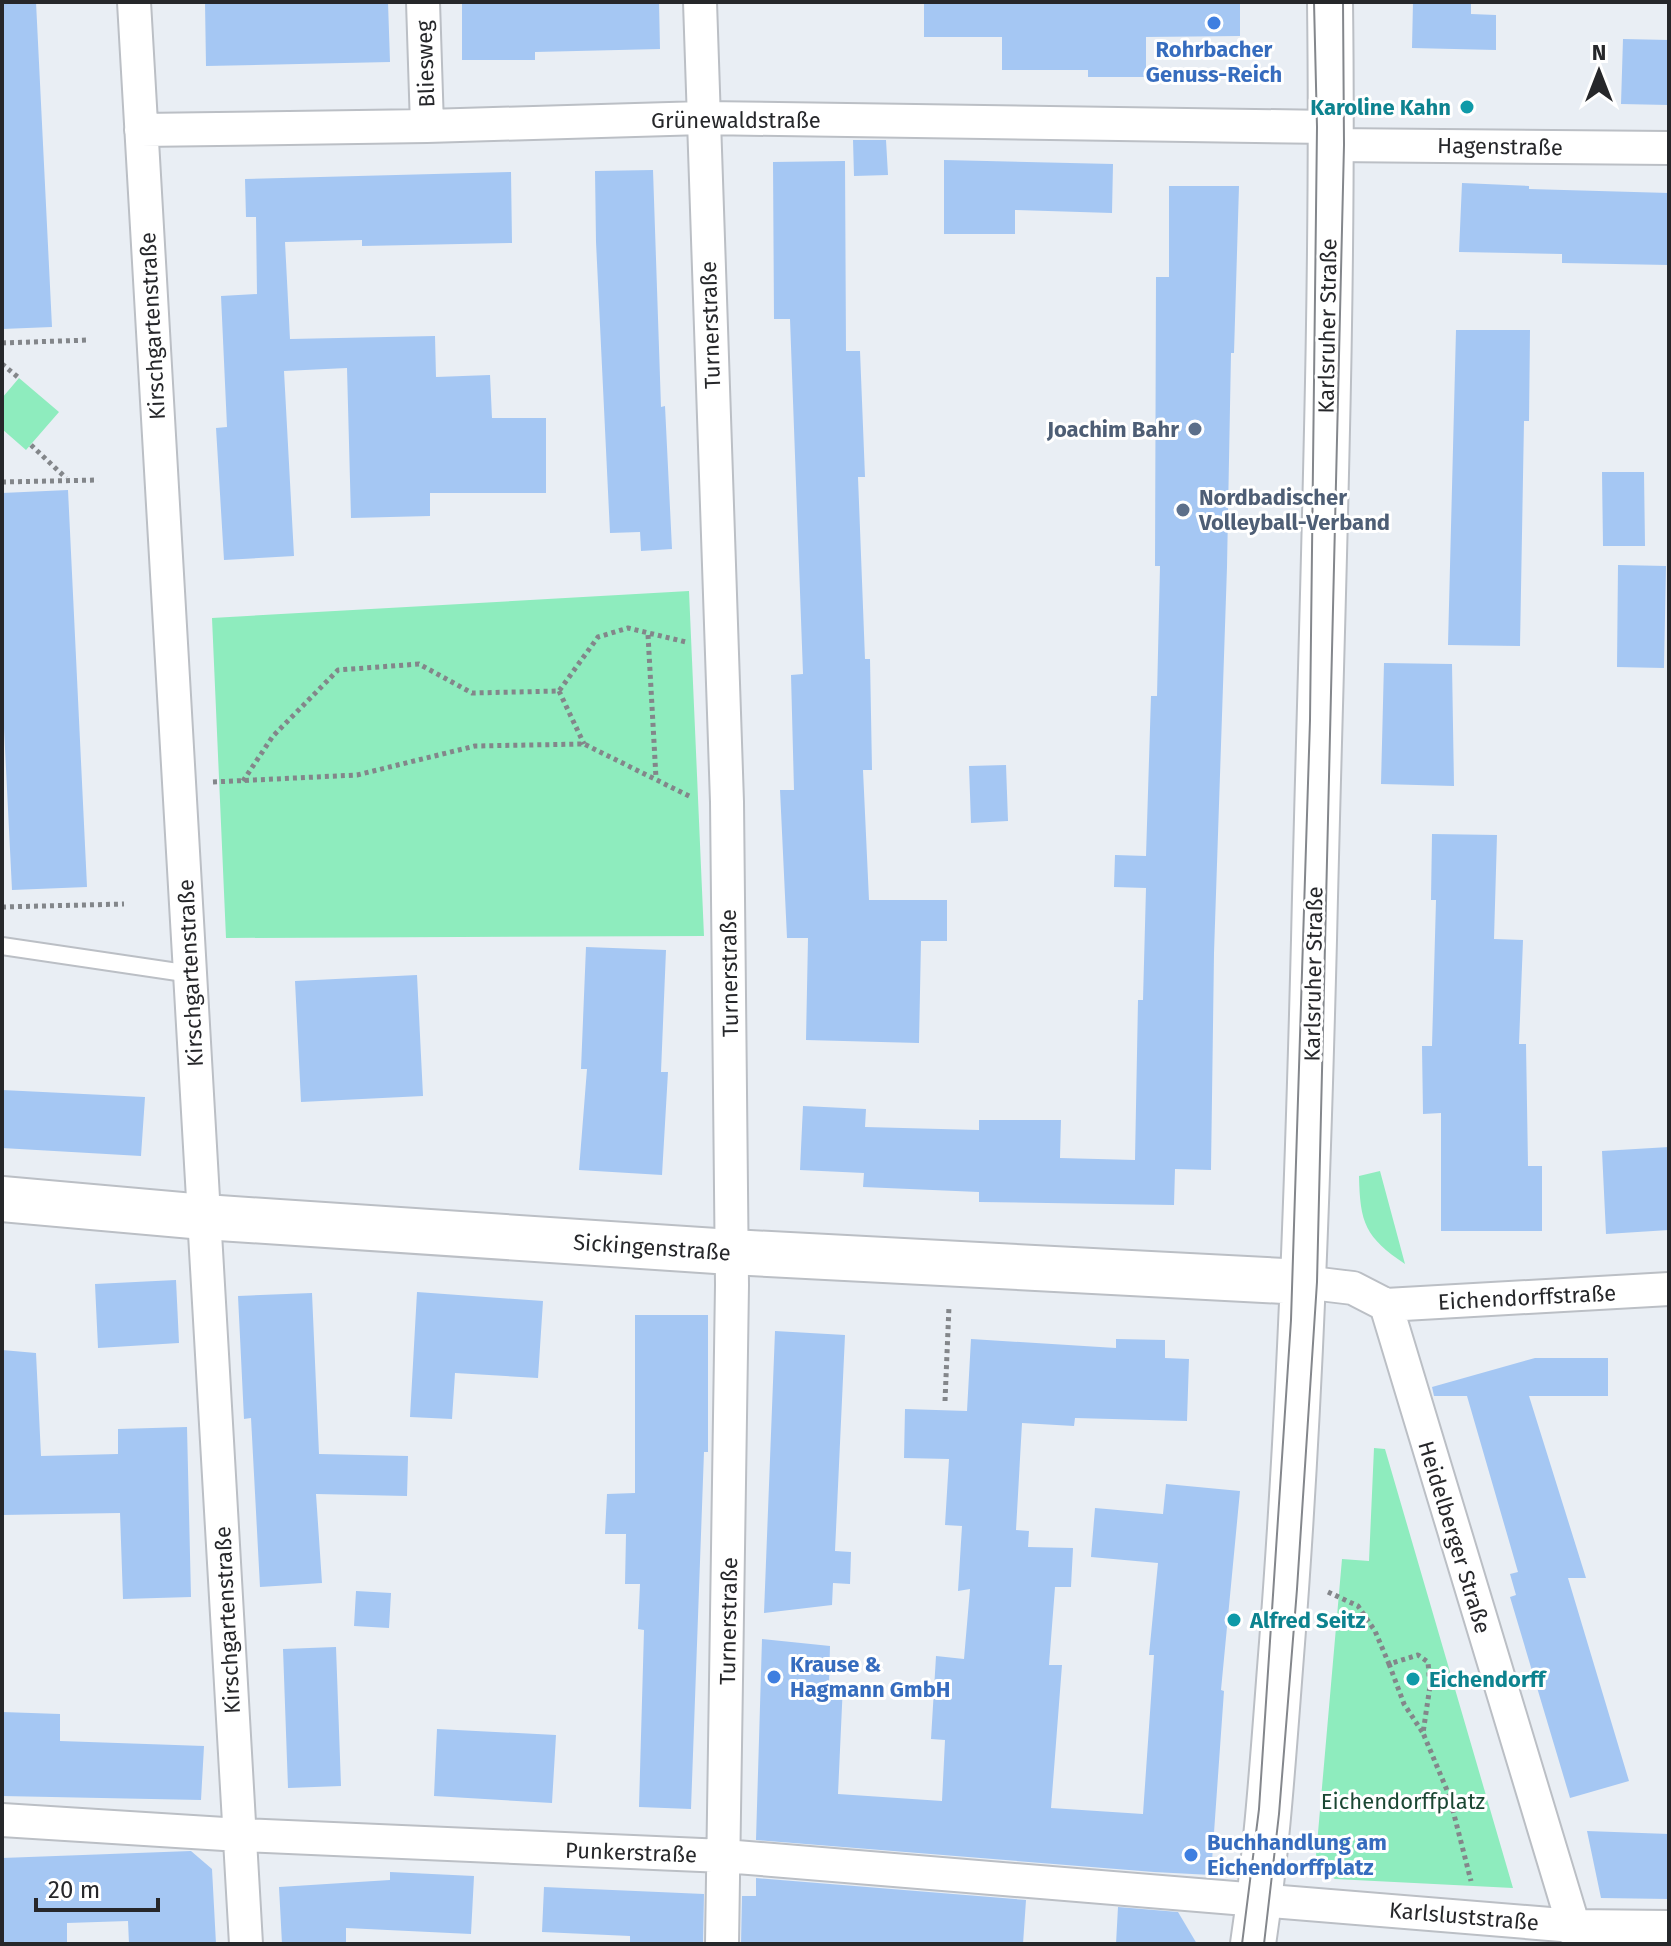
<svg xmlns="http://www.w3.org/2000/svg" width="1671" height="1946" font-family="'Fira Sans',sans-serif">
  <rect width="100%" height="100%" fill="#e9eef4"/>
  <!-- green -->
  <path fill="#8eecbe" d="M19 378 59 412 26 450 2 429V398Z
    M689 591 704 936 226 938 212 618Z
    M1380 1171 1405 1264C1365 1237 1360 1223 1359 1176Z
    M1374 1448 1385 1449 1513 1888 1335 1879 1315 1867 1342 1559 1369 1561Z"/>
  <!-- building -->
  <path fill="#a5c7f3" d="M2 2H36L52 327 2 329Z
    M205 2H388L390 62 206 66Z
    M462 2H659L660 49 535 52V60H462Z
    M924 2H1240V36L1146 37V77H1088V70H1002V37H924Z
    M1413 2H1471V14L1496 15V50L1412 48Z
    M1623 39 1669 40V105L1621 104Z
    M853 140H886L888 175 854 176Z
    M944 160 1113 164 1112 213 1015 210V234H944Z
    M845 161 846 351H860L865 477H858L865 659H870L872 770H863L869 900H947V941H921L919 1043 806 1040 808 938H787L780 790H794L791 675 803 674 790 319H774L773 162Z
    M653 170 661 407 665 406 672 549 641 551 640 532 610 533 596 242 595 171Z
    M511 172 512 243 362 246V240L285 242 290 339 435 336 436 377 490 375 492 418H546V493H430V516L351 518 347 368 284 371 294 556 224 560 216 428 227 427 221 296 257 294 256 217H246L245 179Z
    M1462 183 1529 186V189L1669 193V265L1562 263V254L1459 252Z
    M1169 186H1239L1234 353H1231L1227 567 1214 953 1211 1170 1175 1169 1174 1205 979 1202V1192L863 1187 864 1173 800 1170 803 1106 866 1109 865 1127 979 1130V1120H1061L1060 1158 1135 1160 1138 1000H1143L1146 888 1114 887 1115 855 1146 856 1151 696H1157L1160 566H1155L1156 277H1169Z
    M1456 330H1530L1529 421H1524L1520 646 1448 645Z
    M1602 472H1644L1645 546H1603Z
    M68 490 87 887 12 890 2 688V493Z
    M1618 565 1666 566 1664 668 1617 667Z
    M1384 663 1452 664 1454 786 1381 784Z
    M1006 765 1008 821 971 823 969 766Z
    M1432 834 1497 835 1494 939 1523 940 1519 1044H1526L1528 1166H1542V1231H1441V1113L1423 1114 1422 1046H1432L1436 900H1431Z
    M586 947 666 950 661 1072H668L662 1175 579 1170 587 1069H581Z
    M417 975 423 1096 301 1102 295 981Z
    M2 1090 145 1097 141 1156 2 1148Z
    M1669 1147V1230L1606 1234 1602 1151Z
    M176 1280 179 1343 98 1348 95 1284Z
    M417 1292 543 1301 538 1378 455 1373 452 1419 410 1417Z
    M312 1293 319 1454 408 1456 407 1496 316 1494 322 1583 260 1587 251 1418 244 1419 238 1296Z
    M635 1315H708V1452H704L691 1809 639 1807 644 1630 638 1629 640 1584H625L626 1534H605L607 1494 635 1493Z
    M775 1331 845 1335 835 1551 851 1552 850 1584 833 1583 832 1605 764 1613Z
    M971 1339 1116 1348V1339L1165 1340V1358L1189 1359 1187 1421 1075 1418 1074 1426 1022 1423 1016 1530 1029 1531 1028 1547 1073 1548 1071 1587H1055L1049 1665H1062L1051 1808 1143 1814 1154 1655H1149L1158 1563 1091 1557 1095 1508 1163 1514 1166 1484 1240 1491 1221 1690 1224 1691 1211 1875 1154 1872 756 1840 762 1639 830 1646 829 1684H843L838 1794 942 1801 945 1740 931 1739 936 1656 964 1659 970 1589 958 1591 962 1526 945 1525 949 1459 904 1458 905 1409 967 1411Z
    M2 1350 36 1353 41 1456 118 1454V1429L187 1427 191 1597 123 1599 120 1513 2 1515Z
    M1535 1358H1608V1396H1529L1586 1578H1568L1629 1781 1570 1798 1510 1597 1516 1595 1510 1574 1518 1572 1467 1396H1434L1432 1387Z
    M356 1591 391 1593 389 1628 354 1626Z
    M336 1647 341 1786 288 1788 283 1649Z
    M2 1712 60 1714V1741L204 1746 201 1800 2 1796Z
    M437 1729 556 1735 552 1803 434 1796Z
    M1587 1831 1669 1834V1899L1601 1898Z
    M191 1851 212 1869 216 1944H129L128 1921 67 1923V1944H2V1858Z
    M390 1872 474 1876 471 1934 346 1928V1944H282L279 1887 390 1880Z
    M756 1878 1026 1900 1023 1944H741L742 1896H756Z
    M544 1887 704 1894 703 1944H630V1936L542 1932Z
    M1118 1907 1178 1912 1197 1944H1116Z"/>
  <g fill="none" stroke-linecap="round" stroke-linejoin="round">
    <defs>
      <path id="lane" d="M2 946 191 974"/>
      <path id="street" d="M134 2 246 1944
        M423 2 427 126
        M700 2 727 802 732 1285 722 1944
        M141 130 427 126 703 118 1331 127
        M1331 145 1669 148
        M1303 1282 1353 1288 1386 1305 1579 1944
        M1386 1305 1669 1289
        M2 1820 240 1835 724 1856 1574 1926 1669 1927"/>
      <path id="secondary" d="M2 1199 204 1217 731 1252 1303 1282
        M1253 1944C1268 1844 1274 1743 1282 1643 1300 1409 1308 1174 1314 940 1321 627 1334 314 1330 2"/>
    </defs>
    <!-- lane casing -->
    <use href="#lane" stroke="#bbbfc5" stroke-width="20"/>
    <!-- street casing -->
    <use href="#street" stroke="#bbbfc5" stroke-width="36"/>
    <!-- secondary casing -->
    <use href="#secondary" stroke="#bbbfc5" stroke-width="48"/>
    <!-- path -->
    <path stroke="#83868a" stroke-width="5" stroke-dasharray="4 4" stroke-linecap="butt" d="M2 343 89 340
      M2 364 19 378
      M31 445 66 478
      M2 482 98 480
      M648 635 656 778
      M559 691 584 744
      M243 781 273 736 338 670 419 664 472 693 559 691 598 637 628 628 686 642
      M213 782 357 775 475 746 584 744 691 797
      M2 907 124 904
      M945 1401 949 1306
      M1328 1592 1358 1606 1375 1631 1389 1664 1418 1655 1428 1662 1430 1686
      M1389 1664 1404 1704 1423 1733
      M1460 1679 1430 1686 1423 1733 1449 1795 1471 1881"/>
    <!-- lane -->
    <use href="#lane" stroke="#fff" stroke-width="16"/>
    <!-- street -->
    <use href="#street" stroke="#fff" stroke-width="32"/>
    <!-- secondary -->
    <use href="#secondary" stroke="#fff" stroke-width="44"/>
    <!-- tram -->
    <path stroke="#84878c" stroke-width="2" d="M1242 1944 1259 1809 1291 1320 1310 720 1317 127 1314 2
      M1264 1944 1279 1814 1297 1589 1317 1282 1344 145 1343 2"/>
  </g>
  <!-- markers -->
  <g fill="#3f7fe0" stroke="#fff" stroke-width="3">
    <circle cx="1214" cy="23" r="8"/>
    <circle cx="774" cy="1677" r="8"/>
    <circle cx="1191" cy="1855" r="8"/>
  </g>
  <g fill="#0f9aa8" stroke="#fff" stroke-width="3">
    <circle cx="1467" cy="107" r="8"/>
    <circle cx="1234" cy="1620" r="8"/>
    <circle cx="1413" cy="1679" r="8"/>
  </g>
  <g fill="#5c6f8a" stroke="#fff" stroke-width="3">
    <circle cx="1195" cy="429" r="8"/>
    <circle cx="1183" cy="510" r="8"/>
  </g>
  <g text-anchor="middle" stroke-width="6" stroke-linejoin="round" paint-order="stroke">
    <!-- shop labels -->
    <g font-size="22" font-weight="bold" fill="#366cbe" stroke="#fff" text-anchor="start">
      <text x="1214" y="57" text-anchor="middle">Rohrbacher<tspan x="1214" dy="25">Genuss-Reich</tspan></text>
      <text x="790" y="1672">Krause &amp;<tspan x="790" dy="25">Hagmann GmbH</tspan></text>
      <text x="1207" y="1850">Buchhandlung am<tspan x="1207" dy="25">Eichendorffplatz</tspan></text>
    </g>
    <!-- street labels -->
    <g font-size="22" fill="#26272a" stroke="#fff">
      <text transform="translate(425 64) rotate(-92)" y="8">Bliesweg</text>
      <text x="736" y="128">Grünewaldstraße</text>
      <text transform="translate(1500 146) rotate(1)" y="8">Hagenstraße</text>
      <text transform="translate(710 325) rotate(-92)" y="8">Turnerstraße</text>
      <text transform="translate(152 326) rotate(-93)" y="8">Kirschgartenstraße</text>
      <text transform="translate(1327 326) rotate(-89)" y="8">Karlsruher Straße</text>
      <text transform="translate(190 973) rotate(-93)" y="8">Kirschgartenstraße</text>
      <text transform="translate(729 973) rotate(-91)" y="8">Turnerstraße</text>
      <text transform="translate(1313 974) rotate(-89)" y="8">Karlsruher Straße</text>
      <text transform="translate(652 1247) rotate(4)" y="8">Sickingenstraße</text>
      <text transform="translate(1527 1297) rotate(-3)" y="8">Eichendorffstraße</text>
      <text transform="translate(1455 1537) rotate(73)" y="8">Heidelberger Straße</text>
      <text transform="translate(227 1620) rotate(-93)" y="8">Kirschgartenstraße</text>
      <text transform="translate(728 1621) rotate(-89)" y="8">Turnerstraße</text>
      <text transform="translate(631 1852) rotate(2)" y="8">Punkerstraße</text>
      <text transform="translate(1464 1916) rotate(5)" y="8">Karlsluststraße</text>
    </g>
    <!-- culture labels -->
    <g font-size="22" font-weight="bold" fill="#0d838f" stroke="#fff" text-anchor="start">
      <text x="1451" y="115" text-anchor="end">Karoline Kahn</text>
      <text x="1250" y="1628">Alfred Seitz</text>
      <text x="1429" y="1687">Eichendorff</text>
    </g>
    <!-- service labels -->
    <g font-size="22" font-weight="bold" fill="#4e5e75" stroke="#fff" text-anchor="end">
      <text x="1179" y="437">Joachim Bahr</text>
      <text x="1199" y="505" text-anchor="start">Nordbadischer<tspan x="1199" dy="25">Volleyball-Verband</tspan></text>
    </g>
    <!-- park labels -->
    <g font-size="22" fill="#1b4733" stroke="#fff">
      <text x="1403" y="1809">Eichendorffplatz</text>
    </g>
  </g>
  <!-- border -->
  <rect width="1671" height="1946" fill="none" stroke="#26272a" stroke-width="8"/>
  <!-- north arrow -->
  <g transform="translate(1599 72)" stroke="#ffffff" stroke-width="6" paint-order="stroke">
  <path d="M0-6L14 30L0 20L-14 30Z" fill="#26272a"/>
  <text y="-12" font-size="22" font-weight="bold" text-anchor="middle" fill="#26272a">N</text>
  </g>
  <!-- scale -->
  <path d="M36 1898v12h122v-12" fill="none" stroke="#26272a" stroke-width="4"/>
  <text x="48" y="1898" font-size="24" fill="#26272a" stroke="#ffffff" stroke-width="6" paint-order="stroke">20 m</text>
</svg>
